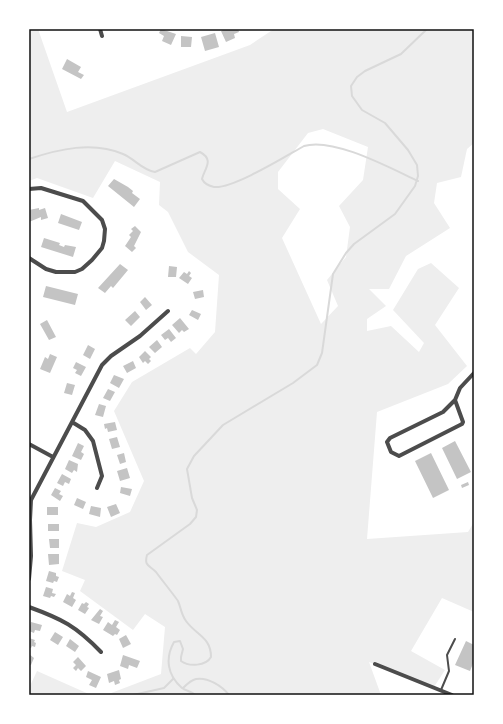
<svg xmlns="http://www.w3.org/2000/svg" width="503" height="724" font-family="Raleway,sans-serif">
  <rect width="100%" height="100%" fill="#fff"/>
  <!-- green -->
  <path fill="#eee" fill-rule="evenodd" d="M29 29H38L67 112 250 45 274 29H474V143L467 149 461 177 437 183 434 203 450 228 406 256 389 289H369L386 306 367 319V331L391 326 419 352 424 343 393 310 418 269 431 263 459 288 435 325 467 366 448 384 377 412 367 539 468 532 474 522V612L442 598 411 651 445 670 434 687 369 662 381 695H106L161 674 165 627 145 614 133 630 80 591 85 580 62 571 77 523 96 527 130 512 144 481 114 411 132 382 190 348 196 354 215 332 219 275 188 252 168 212 159 205 160 182 115 161 93 198 37 178 29 181ZM323 129 368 147 363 180 339 206 350 227 346 257 327 280 338 306 321 324 282 238 300 209 278 189V172L308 133Z
    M37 671 91 695H29V688Z"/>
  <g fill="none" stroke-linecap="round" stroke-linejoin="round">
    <!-- stream -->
    <path stroke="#d9d9d9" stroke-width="2" d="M29 159C59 149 93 141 123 154 135 159 142 170 155 172L200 152C215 160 204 169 202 179 204 183 209 186 214 187 233 189 286 156 304 146 333 137 390 168 418 181
      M183 688C186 685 191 680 196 679 208 677 222 686 229 695
      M133 695 164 688 173 679
      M195 695C191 691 186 691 182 688 167 675 165 658 174 642L180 641 183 649 181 657V661C189 667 206 666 211 657 211 637 196 635 186 621 181 614 181 608 178 601 177 599 158 575 156 572 149 565 144 566 147 555L190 524 196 517 197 510 192 498 187 469 194 456 223 425 293 383 317 365 322 353 333 274 346 253 354 244 395 214 415 186 418 176 417 165 408 150 385 123 362 110 352 96 351 86 357 77 365 71 401 54 427 29"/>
  </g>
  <!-- building -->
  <path fill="#c4c4c4" d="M161 29 176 34 171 45 162 41 164 36 159 33Z
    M225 29H238L239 32 234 34 235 38 226 42 221 31Z
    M215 33 219 47 205 51 201 37Z
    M181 36 192 37 191 47H181Z
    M67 59 81 67 78 72 84 75 81 79 62 69Z
    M114 179 128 187 133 191 132 193 140 199 134 207 108 186Z
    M39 208V210L45 208 48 218 41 220V217L29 222V210Z
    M61 214 82 222 79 230 58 223Z
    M135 226 141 232 134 246 136 248 132 252 125 246 131 237 129 235 133 231 131 229Z
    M44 238 60 243 59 245 64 247 65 245 76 247 73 257 41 247Z
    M120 264 128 270 113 288 111 286 105 293 98 288Z
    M169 266 177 267 176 277H168Z
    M189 271 191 273 189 276 192 278 188 284 179 278 184 272 187 274Z
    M46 286 78 294 75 305 43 297Z
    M203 290 204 297 195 299 193 292Z
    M145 297 152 305 146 310 140 302Z
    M192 310 201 314 198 320 189 315Z
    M135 311 140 317 131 326 125 320Z
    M180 318 189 329 184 332 182 330 179 333 172 325Z
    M47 320 56 337 49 340 40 324Z
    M169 329 176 338 171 342 168 338 165 340 161 335Z
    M157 340 162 347 155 353 149 347Z
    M88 345 95 349 90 359 83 355Z
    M145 351 151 357 149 359 151 361 148 364 145 361 143 363 139 357Z
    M50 354 57 357 50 373 40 369 45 357 48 359Z
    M133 361 136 368 127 373 123 366Z
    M76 362 86 367 81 376 75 373 77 370 73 368Z
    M114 375 124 379 119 388 110 383Z
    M67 383 75 385 72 395 64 393Z
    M108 389 115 392 110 401 103 398Z
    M99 404 106 406 103 417 95 415Z
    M115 422 117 430 108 432 107 428 105 429 104 424Z
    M117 437 120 447 112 449 109 439Z
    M455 441 471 472 457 479 442 448Z
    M78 443 84 446 81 452 84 454 81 460 72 456Z
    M124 453 126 462 120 464 117 455Z
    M431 453 449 490 433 498 415 461Z
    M69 460 78 464 77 472 74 470 72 473 65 469Z
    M127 468 130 478 120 481 117 471Z
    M62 474 71 479 69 484 65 482 63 486 57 483Z
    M468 482 469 485 462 488 461 485Z
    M121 487 132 489 130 496 120 493Z
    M55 488 61 491 59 494 63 496 60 501 51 495Z
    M77 498 86 502 83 509 74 505Z
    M116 504 120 513 111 517 107 507Z
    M91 506 101 508 100 517 89 514Z
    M47 507H58V515H47Z
    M48 524H59V531H48Z
    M49 539H59V548H50Z
    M48 554H59V564L49 565Z
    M49 571 56 573V576L59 577 57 582 54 581 53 583 46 581Z
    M46 587 53 589 52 593 56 594 54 597 51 596 50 598 43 596Z
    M72 592 75 593 73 598 76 600 72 607 63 602 67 594 70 596Z
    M86 602 89 604 87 607 89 608 85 614 78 610 82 603 84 604Z
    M100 609 103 611 100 616 103 617 99 624 91 620Z
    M115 620 119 622 116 627 120 630 117 635 115 634 113 636 103 630 108 622 112 625Z
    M31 622 42 625 40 631 35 630 34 633 29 631Z
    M55 632 63 637 58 645 50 640Z
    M126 635 131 644 123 648 119 639Z
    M29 638 35 640 34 642 36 643 35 647 32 646 31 648H29Z
    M70 639 79 646 75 652 66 646Z
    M466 641 474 645V661L470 671 455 665Z
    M29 654 34 658 31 665H29Z
    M123 655 140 661 137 668 129 665 128 669 120 666Z
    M78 657 86 666 81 671 78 668 76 671 73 668 76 665 73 662Z
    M119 670 121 679 119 680 120 683 115 685 114 681 109 683 107 674Z
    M88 671 101 677 96 688 89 685 92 680 86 677Z"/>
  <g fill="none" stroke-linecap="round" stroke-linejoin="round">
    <!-- service -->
    <path stroke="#4c4c4c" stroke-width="2" d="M441 690 449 671 447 655 455 639"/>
    <!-- minor -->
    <path stroke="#4c4c4c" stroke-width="4" d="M100 29 102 36
      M29 189 41 188 83 201 102 220 105 229 104 241 102 248 92 260 82 269 75 272H56L46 269 29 258
      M455 400 463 422 462 424 399 456 391 452 387 442 390 438 443 412 455 400 460 388 474 373
      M72 422 85 430 93 441 102 476 97 488
      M29 444 53 457
      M29 579 31 556 30 520 31 500 102 365 111 356 140 336 168 311
      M29 607C62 619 76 626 101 652
      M375 664 452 695"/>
  </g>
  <!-- border -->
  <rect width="503" height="724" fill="none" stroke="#ffffff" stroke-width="60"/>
  <rect x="30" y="30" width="443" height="664" fill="none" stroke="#111" stroke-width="1.5"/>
</svg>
